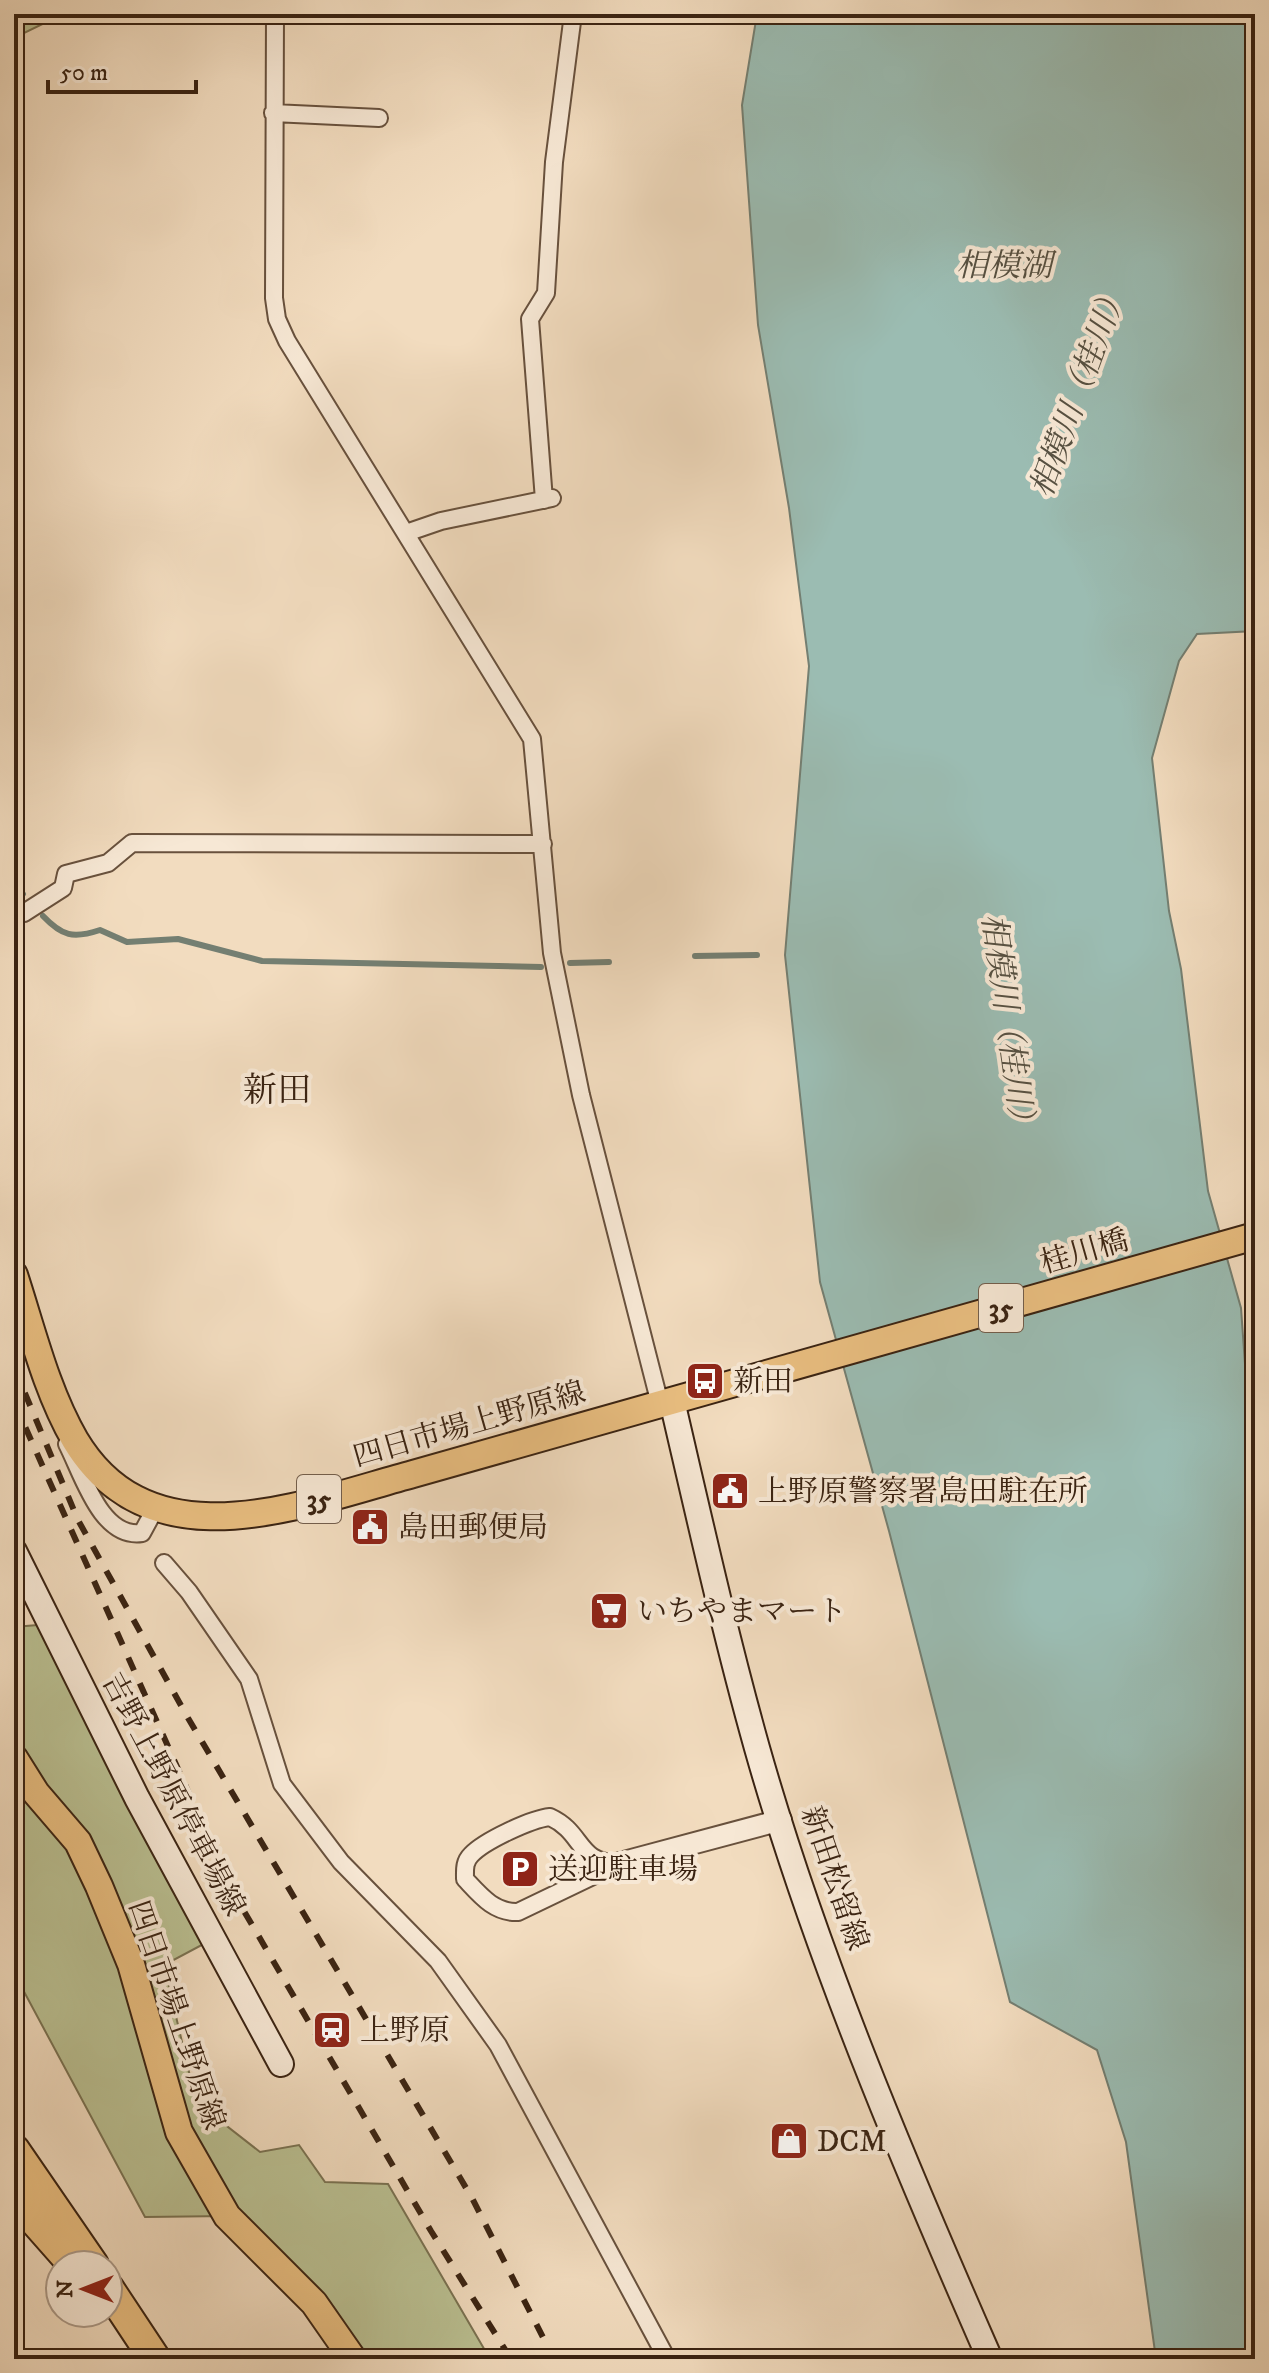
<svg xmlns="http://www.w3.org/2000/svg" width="1269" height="2373" font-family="'IM FELL DW Pica','Noto Serif JP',serif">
  <rect width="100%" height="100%" fill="#f2dcbf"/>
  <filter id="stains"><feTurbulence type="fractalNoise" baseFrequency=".0025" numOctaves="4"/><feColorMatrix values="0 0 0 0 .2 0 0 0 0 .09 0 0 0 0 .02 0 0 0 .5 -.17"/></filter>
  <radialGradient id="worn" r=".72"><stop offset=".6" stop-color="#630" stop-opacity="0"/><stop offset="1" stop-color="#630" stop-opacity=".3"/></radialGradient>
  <!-- green -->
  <path fill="#bac092" stroke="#7a7252" stroke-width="2" d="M14 14H63L14 38Z
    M50 1624 213 1939 164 1965 196 2102 260 2152 299 2145 325 2182 388 2184 490 2359H353L227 2216 145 2217 14 1973V1627Z"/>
  <!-- water -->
  <path fill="#9bbcb2" stroke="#747f72" stroke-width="2" d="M757 14H1255V631L1197 634 1179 661 1152 758 1169 911 1181 969 1208 1191 1241 1308 1255 1504V2359H1156L1126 2142 1097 2050 1010 2002 889 1531 820 1282 785 955 809 666 789 508 758 325 742 105Z"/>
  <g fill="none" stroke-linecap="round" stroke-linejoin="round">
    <!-- stream -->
    <path stroke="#747f72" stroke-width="6" d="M14 885 23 894
      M43 916C62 936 73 939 100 930L127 942 178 939 262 961 541 967
      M695 956 757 955
      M570 963 609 962"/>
    <defs>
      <path id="minor" d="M275 14 274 298 277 319 287 341 532 739 552 953 581 1095 660 1404
        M273 113 379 118
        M544 500 530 319 546 293 554 162 573 14
        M406 533 441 521 552 498
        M14 912 24 913 63 888 66 874 108 863 132 843 543 844
        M67 1444C83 1475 101 1539 142 1533L155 1509
        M164 1563 189 1592 249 1679 282 1784 341 1862 438 1961 498 2045 667 2359
        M550 1817C585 1833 576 1864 620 1863L518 1912C494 1913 480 1895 465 1879 465 1870 464 1862 471 1855 484 1841 531 1819 550 1817Z"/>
      <path id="tertiary" d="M620 1863 781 1820"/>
      <path id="secondary" d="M672 1401C699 1517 725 1634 757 1748 815 1953 904 2163 990 2359
        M14 1551 137 1798 281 2064"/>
      <path id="primary" d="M14 1275C32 1330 46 1390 75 1440 151 1567 302 1504 413 1474L1255 1236
        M14 1758 36 1793 78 1842 99 1886 131 1964 179 2132 227 2216 314 2303 353 2359"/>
      <path id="motorway" d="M14 2150 93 2265
        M14 2197 74 2265
        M108 2288 155 2359"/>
    </defs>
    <!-- minor casing -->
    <use href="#minor" stroke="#68513d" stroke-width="20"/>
    <!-- tertiary casing -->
    <use href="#tertiary" stroke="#68513d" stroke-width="24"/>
    <!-- secondary casing -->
    <use href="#secondary" stroke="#3a2312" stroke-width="28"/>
    <!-- primary casing -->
    <use href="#primary" stroke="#3a2312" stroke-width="30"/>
    <!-- motorway casing -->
    <use href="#motorway" stroke="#3a2312" stroke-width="34"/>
    <!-- minor -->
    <use href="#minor" stroke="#f7e8d5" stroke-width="16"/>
    <!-- tertiary -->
    <use href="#tertiary" stroke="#f7e8d5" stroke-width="20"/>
    <!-- secondary -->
    <use href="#secondary" stroke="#f7e8d5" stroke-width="24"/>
    <!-- primary -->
    <use href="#primary" stroke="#e9be80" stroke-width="26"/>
    <!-- motorway -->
    <use href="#motorway" stroke="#e9be80" stroke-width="30"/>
    <!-- rail -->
    <path stroke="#3a2312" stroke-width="6" stroke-dasharray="14 14" stroke-linecap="butt" d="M14 1367 78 1520 188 1718 472 2198 554 2359
      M14 1402 234 1894 431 2231 511 2359"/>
  </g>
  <!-- icons -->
  <defs>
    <symbol id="bus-square" viewBox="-11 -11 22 22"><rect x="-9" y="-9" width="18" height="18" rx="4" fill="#8f2418" stroke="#f7e8d5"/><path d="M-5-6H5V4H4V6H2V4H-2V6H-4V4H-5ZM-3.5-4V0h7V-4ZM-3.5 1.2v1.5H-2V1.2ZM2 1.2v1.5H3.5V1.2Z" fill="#fff"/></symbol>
    <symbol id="civic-square" viewBox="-11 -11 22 22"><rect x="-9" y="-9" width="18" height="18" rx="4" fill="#8f2418" stroke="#f7e8d5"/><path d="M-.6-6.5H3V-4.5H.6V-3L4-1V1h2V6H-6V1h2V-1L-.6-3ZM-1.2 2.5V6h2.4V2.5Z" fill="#fff"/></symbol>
    <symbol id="supermarket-square" viewBox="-11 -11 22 22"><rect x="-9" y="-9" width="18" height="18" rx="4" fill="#8f2418" stroke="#f7e8d5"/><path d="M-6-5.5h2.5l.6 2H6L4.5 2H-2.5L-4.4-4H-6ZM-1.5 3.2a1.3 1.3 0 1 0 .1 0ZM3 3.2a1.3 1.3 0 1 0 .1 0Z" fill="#fff"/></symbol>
    <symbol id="parking-square" viewBox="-11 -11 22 22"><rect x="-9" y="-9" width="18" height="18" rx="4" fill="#8f2418" stroke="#f7e8d5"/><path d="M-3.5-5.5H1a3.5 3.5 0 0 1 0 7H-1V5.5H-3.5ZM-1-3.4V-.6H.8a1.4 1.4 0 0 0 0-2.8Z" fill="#fff"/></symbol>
    <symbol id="station-square" viewBox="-11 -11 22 22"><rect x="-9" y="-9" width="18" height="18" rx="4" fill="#8f2418" stroke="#f7e8d5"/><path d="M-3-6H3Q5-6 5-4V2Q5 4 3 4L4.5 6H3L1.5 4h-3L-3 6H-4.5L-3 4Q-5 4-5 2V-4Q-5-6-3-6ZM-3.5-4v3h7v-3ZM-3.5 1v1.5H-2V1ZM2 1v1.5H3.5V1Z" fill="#fff"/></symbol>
    <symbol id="shop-square" viewBox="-11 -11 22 22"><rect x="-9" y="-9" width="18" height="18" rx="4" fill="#8f2418" stroke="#f7e8d5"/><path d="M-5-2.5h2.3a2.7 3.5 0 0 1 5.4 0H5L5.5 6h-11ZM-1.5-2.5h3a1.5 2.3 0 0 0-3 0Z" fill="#fff"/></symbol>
  </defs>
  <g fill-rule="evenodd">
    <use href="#bus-square" x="683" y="1359" width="44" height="44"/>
    <use href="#civic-square" x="708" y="1469" width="44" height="44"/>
    <use href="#civic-square" x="348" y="1505" width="44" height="44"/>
    <use href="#supermarket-square" x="587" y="1589" width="44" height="44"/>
    <use href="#parking-square" x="498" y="1847" width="44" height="44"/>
    <use href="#station-square" x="310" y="2008" width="44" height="44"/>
    <use href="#shop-square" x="767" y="2119" width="44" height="44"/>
  </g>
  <g text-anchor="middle" stroke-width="8" stroke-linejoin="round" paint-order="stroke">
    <!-- shield labels -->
    <g fill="#f7e8d5" stroke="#735e4c" stroke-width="2">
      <rect x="979" y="1284" width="44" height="48" rx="6"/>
      <rect x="297" y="1475" width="44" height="48" rx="6"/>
    </g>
    <g font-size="28" font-weight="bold" fill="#3a2312">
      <text x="1001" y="1318">35</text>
      <text x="319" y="1509">35</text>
    </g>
    <!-- street labels -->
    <g font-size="30" fill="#3a2312" stroke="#f7e8d5">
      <text transform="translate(1084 1251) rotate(-16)" y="10">桂川橋</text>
      <text transform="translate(469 1424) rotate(-16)" y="10">四日市場上野原線</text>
      <text transform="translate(174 1794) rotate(62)" y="10">吉野上野原停車場線</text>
      <text transform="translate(835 1878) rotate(71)" y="10">新田松留線</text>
      <text transform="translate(177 2015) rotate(71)" y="10">四日市場上野原線</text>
    </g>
    <!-- poi labels -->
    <g font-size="30" fill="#3a2312" stroke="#f7e8d5" text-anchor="start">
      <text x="733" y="1391">新田</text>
      <text x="758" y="1501">上野原警察署島田駐在所</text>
      <text x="398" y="1537">島田郵便局</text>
      <text x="637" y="1621">いちやまマート</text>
      <text x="548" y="1879">送迎駐車場</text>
      <text x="360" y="2040">上野原</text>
      <text x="817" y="2151">DCM</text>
    </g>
    <!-- water labels -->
    <g font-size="32" font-style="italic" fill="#575142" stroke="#f7e8d5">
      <text x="1004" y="276">相模湖</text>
      <text transform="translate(1078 390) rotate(-70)" y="11">相模川（桂川）</text>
      <text transform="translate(1009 1025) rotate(82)" y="11">相模川（桂川）</text>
    </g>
    <!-- quarter labels -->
    <g font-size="34" fill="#3a2312" stroke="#f7e8d5">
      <text x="277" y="1101">新田</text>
    </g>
  </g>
  <!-- margin -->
  <rect width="1269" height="2373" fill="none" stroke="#f2dcbf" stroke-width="48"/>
  <rect x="16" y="16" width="1237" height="2341" fill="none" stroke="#3a2312" stroke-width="4"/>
  <rect x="24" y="24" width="1221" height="2325" fill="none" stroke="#3a2312" stroke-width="2"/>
  <!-- north arrow -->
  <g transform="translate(84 2289) rotate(270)"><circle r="38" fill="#f7e8d5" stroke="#ab9987" stroke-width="2"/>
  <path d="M0-6L14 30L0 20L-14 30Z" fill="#8f2418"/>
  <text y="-12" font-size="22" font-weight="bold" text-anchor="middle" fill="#3a2312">N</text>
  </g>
  <!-- scale -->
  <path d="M48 80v12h148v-12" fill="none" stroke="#3a2312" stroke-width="4"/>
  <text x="60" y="80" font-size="24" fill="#3a2312" stroke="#f7e8d5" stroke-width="6" paint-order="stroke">50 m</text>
  <rect width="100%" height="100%" filter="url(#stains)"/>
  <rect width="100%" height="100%" fill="url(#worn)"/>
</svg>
